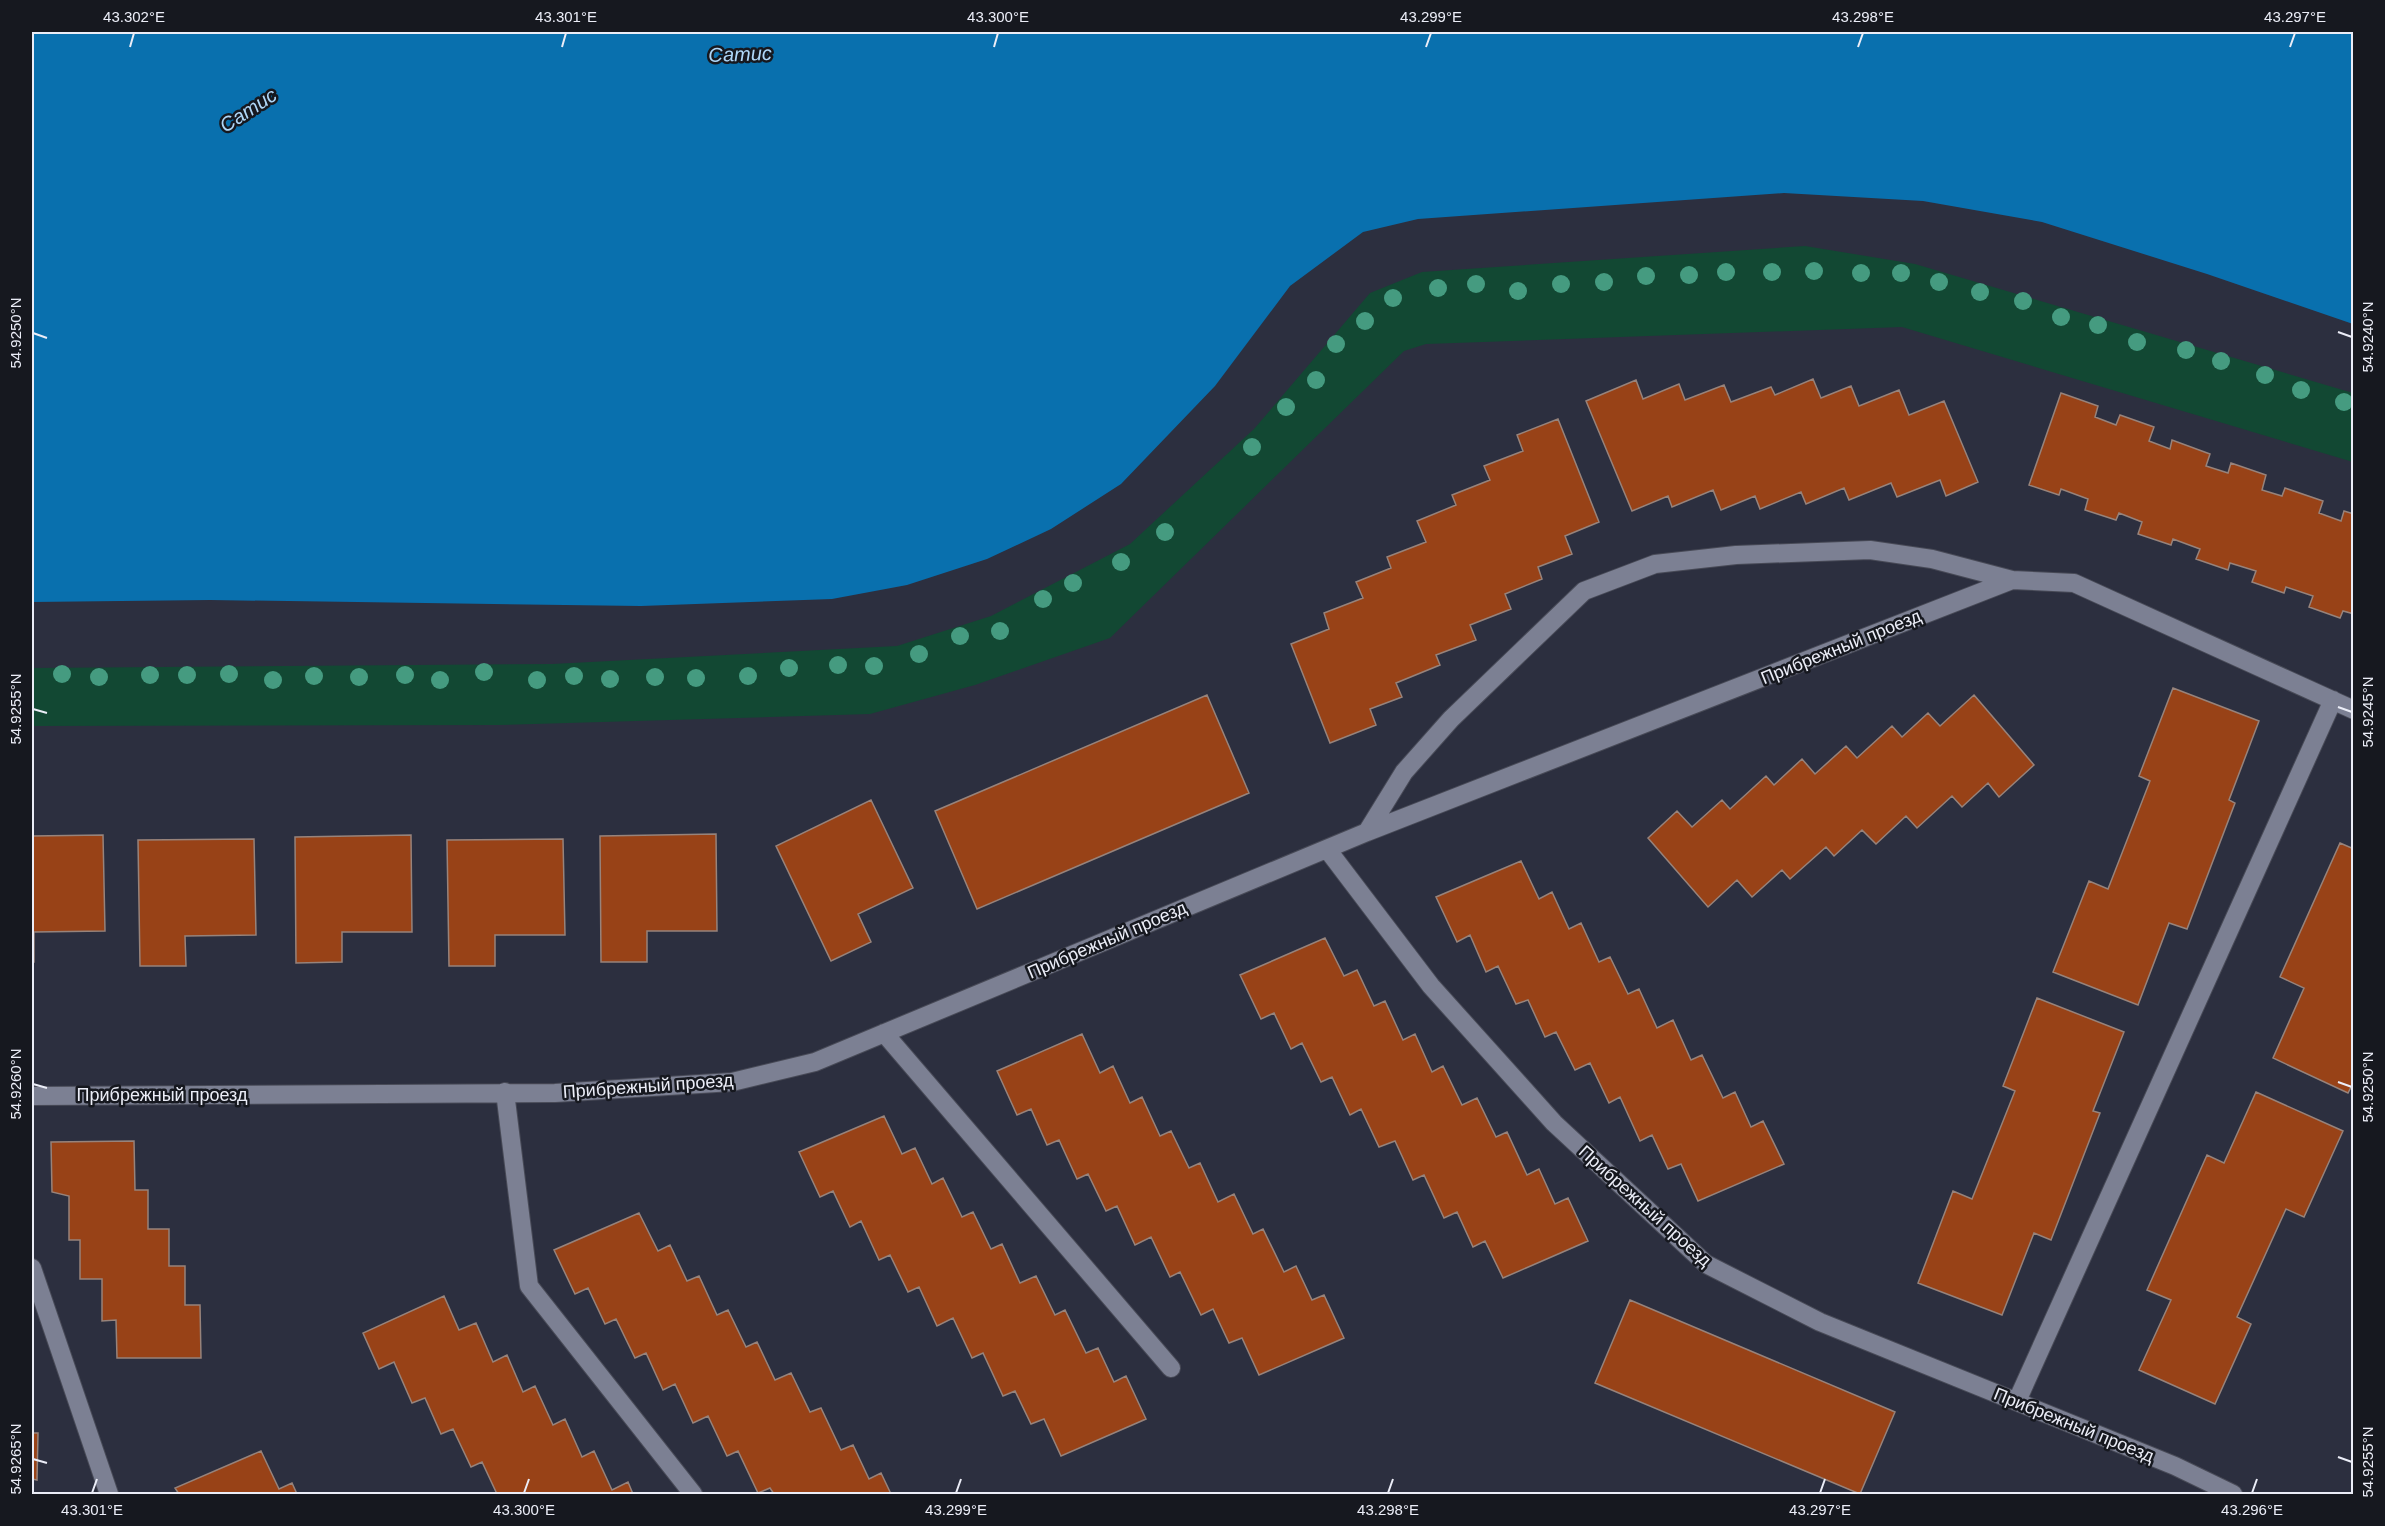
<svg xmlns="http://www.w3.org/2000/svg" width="2385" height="1526" font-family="Helvetica,sans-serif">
  <rect width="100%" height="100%" fill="#2c2f3f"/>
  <!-- green -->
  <path fill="#124833" d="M1805 246 1915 264 2353 393V462L1902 327 1426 344 1404 351 1110 638 975 685 870 714 498 725 32 726V668L552 664 897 646 991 616 1130 544 1254 429 1370 293 1422 272Z"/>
  <!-- water -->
  <path fill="#0970ae" d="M32 32H2353V324L2207 274 2042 222 1923 201 1784 193 1418 219 1363 232 1290 286 1215 386 1121 484 1051 529 987 559 907 585 832 599 641 606 210 600 32 602Z"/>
  <!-- building -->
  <path fill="#984217" stroke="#97837b" stroke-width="1.5" d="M1813 379 1821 398 1851 386 1859 406 1899 390 1909 415 1944 401 1978 482 1946 496 1940 480 1897 497 1891 483 1849 500 1844 488 1806 504 1801 492 1760 509 1755 496 1721 510 1713 490 1672 507 1668 496 1632 511 1586 401 1636 380 1643 399 1679 384 1685 400 1724 385 1731 402 1771 387 1775 395Z
    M2061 393 2098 406 2095 417 2116 425 2120 415 2154 427 2149 441 2170 449 2172 440 2210 454 2206 466 2228 473 2231 463 2266 475 2262 490 2282 496 2285 488 2323 501 2319 513 2341 521 2344 511 2354 514V614L2343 611 2340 618 2309 607 2313 596 2286 587 2284 593 2252 582 2256 571 2230 563 2228 570 2196 559 2200 549 2173 539 2171 545 2138 534 2142 522 2119 513 2116 520 2085 510 2088 499 2061 489 2059 495 2029 485Z
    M1558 419 1599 522 1565 536 1572 554 1538 567 1542 579 1505 594 1511 609 1470 625 1476 640 1436 655 1440 665 1396 683 1402 697 1370 709 1376 725 1330 743 1291 644 1329 629 1324 613 1363 598 1356 582 1391 568 1387 557 1426 542 1417 521 1456 505 1452 495 1490 480 1484 466 1523 451 1517 435Z
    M2173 688 2259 721 2229 800 2235 803 2187 929 2169 923 2138 1005 2053 972 2089 881 2108 889 2150 781 2139 776Z
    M1207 695 1249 793 977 909 935 811Z
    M1974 695 2034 765 1999 797 1988 783 1962 807 1952 796 1917 828 1906 816 1876 844 1862 830 1834 856 1826 847 1790 879 1782 870 1752 897 1737 880 1708 907 1648 838 1677 811 1692 827 1722 800 1730 809 1766 776 1774 785 1802 759 1815 774 1846 746 1857 758 1892 726 1902 737 1928 713 1940 726Z
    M871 800 913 888 858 914 871 942 831 961 776 846Z
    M716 834 717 931H647V962H601L600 836Z
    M103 835 105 931 34 932V962H32V836Z
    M411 835 412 932H342V962L296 963 295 837Z
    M254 839 256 935 185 936 186 966H140L138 840Z
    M563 839 565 935H495V966H449L447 840Z
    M2340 843 2354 849V1081L2348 1093 2273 1058 2304 988 2280 977Z
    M1521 861 1539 899 1552 892 1569 929 1581 923 1599 962 1610 957 1628 994 1639 989 1657 1028 1673 1020 1691 1060 1702 1055 1723 1098 1735 1092 1751 1127 1763 1121 1784 1164 1698 1201 1681 1164 1668 1169 1652 1135 1640 1141 1620 1097 1609 1103 1590 1063 1575 1070 1556 1032 1545 1037 1528 1000 1516 1004 1498 966 1486 972 1470 935 1457 942 1436 897Z
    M1325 938 1344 976 1357 970 1374 1006 1385 1001 1403 1040 1415 1034 1432 1072 1443 1066 1462 1105 1477 1098 1496 1137 1507 1132 1527 1175 1539 1169 1555 1204 1568 1198 1588 1241 1503 1278 1485 1241 1473 1247 1457 1212 1444 1218 1424 1175 1413 1180 1395 1141 1379 1147 1361 1109 1350 1115 1332 1077 1321 1082 1302 1043 1291 1049 1274 1013 1261 1019 1240 975Z
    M2037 998 2124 1032 2093 1111 2100 1113 2051 1240 2034 1233 2002 1315 1918 1283 1953 1191 1972 1199 2015 1091 2003 1086Z
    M1082 1034 1100 1073 1113 1066 1130 1103 1142 1097 1160 1136 1171 1131 1189 1168 1200 1163 1218 1202 1234 1194 1253 1234 1263 1229 1284 1272 1296 1266 1312 1300 1324 1295 1344 1338 1259 1375 1242 1338 1229 1343 1213 1309 1201 1315 1180 1272 1170 1277 1151 1237 1135 1245 1117 1206 1106 1211 1088 1174 1077 1179 1059 1140 1047 1145 1031 1109 1017 1115 997 1071Z
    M2256 1092 2343 1131 2304 1217 2286 1209 2237 1317 2251 1324 2215 1404 2139 1370 2171 1300 2147 1290 2207 1155 2224 1163Z
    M884 1116 902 1154 915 1148 932 1184 943 1178 962 1217 973 1212 991 1249 1002 1244 1020 1283 1036 1276 1055 1315 1065 1310 1086 1353 1098 1348 1114 1382 1126 1376 1146 1419 1061 1456 1044 1419 1031 1424 1015 1391 1003 1396 983 1353 972 1358 953 1318 937 1326 919 1287 908 1292 890 1255 879 1260 861 1221 850 1227 833 1191 820 1197 799 1152Z
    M134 1141 135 1190H148V1229H169V1266H185V1305H200L201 1358H117L116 1320 102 1321V1279H80V1240H69V1196L52 1192 51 1142Z
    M639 1213 658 1251 670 1245 687 1281 699 1276 717 1315 728 1310 746 1347 757 1342 775 1380 791 1373 810 1412 821 1408 841 1450 853 1445 869 1479 881 1473 891 1494H774L770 1488 758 1493 738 1451 727 1456 708 1416 693 1423 675 1384 663 1390 646 1353 635 1358 616 1319 605 1324 588 1288 575 1294 554 1250Z
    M444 1296 459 1330 476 1323 493 1362 507 1355 523 1392 535 1386 553 1425 565 1419 582 1457 594 1451 612 1490 628 1482 633 1494H497L482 1462 471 1467 453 1429 441 1434 425 1398 412 1403 394 1362 379 1369 363 1333Z
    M1630 1300 1895 1412 1860 1494 1595 1383Z
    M32 1433H38L37 1480 32 1479Z
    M261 1451 279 1489 292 1483 297 1494H179L175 1488Z"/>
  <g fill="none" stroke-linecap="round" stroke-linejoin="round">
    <defs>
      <path id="minor" d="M1367 832 1404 772 1451 719 1584 591 1655 564 1736 555 1870 550 1932 559 2012 580
        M1327 849 1431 986 1554 1123 1706 1264 1820 1322 2175 1466 2233 1494
        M884 1033 1171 1368
        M505 1092 529 1286 693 1494
        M32 1096 555 1093 732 1082 815 1062 1367 832 2012 580 2074 583 2354 710
        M32 1268 109 1494
        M2017 1401 2333 700"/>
    </defs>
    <!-- minor casing -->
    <use href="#minor" stroke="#484a57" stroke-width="20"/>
    <!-- minor -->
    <use href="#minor" stroke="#7c8093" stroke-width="18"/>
  </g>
  <!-- trees -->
  <g fill="#459b80">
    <circle cx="1814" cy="271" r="9"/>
    <circle cx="1726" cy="272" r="9"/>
    <circle cx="1772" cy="272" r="9"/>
    <circle cx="1861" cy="273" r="9"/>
    <circle cx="1901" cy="273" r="9"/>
    <circle cx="1689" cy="275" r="9"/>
    <circle cx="1646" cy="276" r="9"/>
    <circle cx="1604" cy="282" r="9"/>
    <circle cx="1939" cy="282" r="9"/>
    <circle cx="1476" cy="284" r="9"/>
    <circle cx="1561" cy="284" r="9"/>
    <circle cx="1438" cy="288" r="9"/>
    <circle cx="1518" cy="291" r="9"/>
    <circle cx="1980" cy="292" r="9"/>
    <circle cx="1393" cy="298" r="9"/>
    <circle cx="2023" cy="301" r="9"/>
    <circle cx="2061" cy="317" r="9"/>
    <circle cx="1365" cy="321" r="9"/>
    <circle cx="2098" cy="325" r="9"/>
    <circle cx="2137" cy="342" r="9"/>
    <circle cx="1336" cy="344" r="9"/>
    <circle cx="2186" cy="350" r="9"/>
    <circle cx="2221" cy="361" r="9"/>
    <circle cx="2265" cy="375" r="9"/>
    <circle cx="1316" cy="380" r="9"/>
    <circle cx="2301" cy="390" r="9"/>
    <circle cx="2344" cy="402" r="9"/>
    <circle cx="1286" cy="407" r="9"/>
    <circle cx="1252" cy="447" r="9"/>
    <circle cx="1165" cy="532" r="9"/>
    <circle cx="1121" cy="562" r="9"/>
    <circle cx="1073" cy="583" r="9"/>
    <circle cx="1043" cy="599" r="9"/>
    <circle cx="1000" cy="631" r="9"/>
    <circle cx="960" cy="636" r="9"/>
    <circle cx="919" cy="654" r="9"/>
    <circle cx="838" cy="665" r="9"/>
    <circle cx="874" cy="666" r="9"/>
    <circle cx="789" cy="668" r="9"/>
    <circle cx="484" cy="672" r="9"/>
    <circle cx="62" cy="674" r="9"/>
    <circle cx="229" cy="674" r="9"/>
    <circle cx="150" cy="675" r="9"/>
    <circle cx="187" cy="675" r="9"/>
    <circle cx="405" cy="675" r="9"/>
    <circle cx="314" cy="676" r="9"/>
    <circle cx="574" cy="676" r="9"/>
    <circle cx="748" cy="676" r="9"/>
    <circle cx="99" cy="677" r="9"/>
    <circle cx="359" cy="677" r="9"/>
    <circle cx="655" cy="677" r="9"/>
    <circle cx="696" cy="678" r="9"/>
    <circle cx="610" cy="679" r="9"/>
    <circle cx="273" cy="680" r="9"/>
    <circle cx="440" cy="680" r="9"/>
    <circle cx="537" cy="680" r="9"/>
  </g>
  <!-- ticks -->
  <path fill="none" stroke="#ebedf7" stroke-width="2" d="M130 47 134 33M562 47 566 33M994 47 998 33M1426 47 1431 33M1858 47 1863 33M2290 47 2295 33M2338 332 2352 337M33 333 47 338M2338 707 2352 712M33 709 47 713M2338 1082 2352 1087M33 1084 47 1088M2338 1457 2352 1462M33 1459 47 1463M92 1493 97 1479M524 1493 529 1479M956 1493 961 1479M1388 1493 1393 1479M1820 1493 1825 1479M2252 1493 2257 1479"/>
  <g text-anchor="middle" stroke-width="5" stroke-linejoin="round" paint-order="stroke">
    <!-- street labels -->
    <g font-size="18" fill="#ebedf7" stroke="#16181f">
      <text transform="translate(1841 647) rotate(-22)" y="6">Прибрежный проезд</text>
      <text transform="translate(1107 940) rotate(-23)" y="6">Прибрежный проезд</text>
      <text transform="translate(648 1086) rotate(-4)" y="6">Прибрежный проезд</text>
      <text x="162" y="1101">Прибрежный проезд</text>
      <text transform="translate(1645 1206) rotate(42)" y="6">Прибрежный проезд</text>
      <text transform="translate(2074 1425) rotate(22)" y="6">Прибрежный проезд</text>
    </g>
    <!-- water labels -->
    <g font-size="20" font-style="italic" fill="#afd7f8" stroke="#16181f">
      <text transform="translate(740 54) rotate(-2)" y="7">Сатис</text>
      <text transform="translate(248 110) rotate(-33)" y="7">Сатис</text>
    </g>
  </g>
  <!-- border -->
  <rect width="2385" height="1526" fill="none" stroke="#16181f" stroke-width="66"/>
  <rect x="33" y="33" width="2319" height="1460" fill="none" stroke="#ebedf7" stroke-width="2"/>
  <g font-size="15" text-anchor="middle" fill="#ebedf7">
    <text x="134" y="22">43.302°E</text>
    <text x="566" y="22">43.301°E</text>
    <text x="998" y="22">43.300°E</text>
    <text x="1431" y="22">43.299°E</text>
    <text x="1863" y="22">43.298°E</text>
    <text x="2295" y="22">43.297°E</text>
    <text transform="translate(16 333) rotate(-90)" y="5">54.9250°N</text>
    <text transform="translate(2368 337) rotate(-90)" y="5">54.9240°N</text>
    <text transform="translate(16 709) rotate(-90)" y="5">54.9255°N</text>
    <text transform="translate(2368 712) rotate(-90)" y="5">54.9245°N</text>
    <text transform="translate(16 1084) rotate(-90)" y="5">54.9260°N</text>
    <text transform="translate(2368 1087) rotate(-90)" y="5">54.9250°N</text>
    <text transform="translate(16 1459) rotate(-90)" y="5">54.9265°N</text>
    <text transform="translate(2368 1462) rotate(-90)" y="5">54.9255°N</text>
    <text x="92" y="1515">43.301°E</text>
    <text x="524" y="1515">43.300°E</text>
    <text x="956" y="1515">43.299°E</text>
    <text x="1388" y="1515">43.298°E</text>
    <text x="1820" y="1515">43.297°E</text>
    <text x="2252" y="1515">43.296°E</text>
  </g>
</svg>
